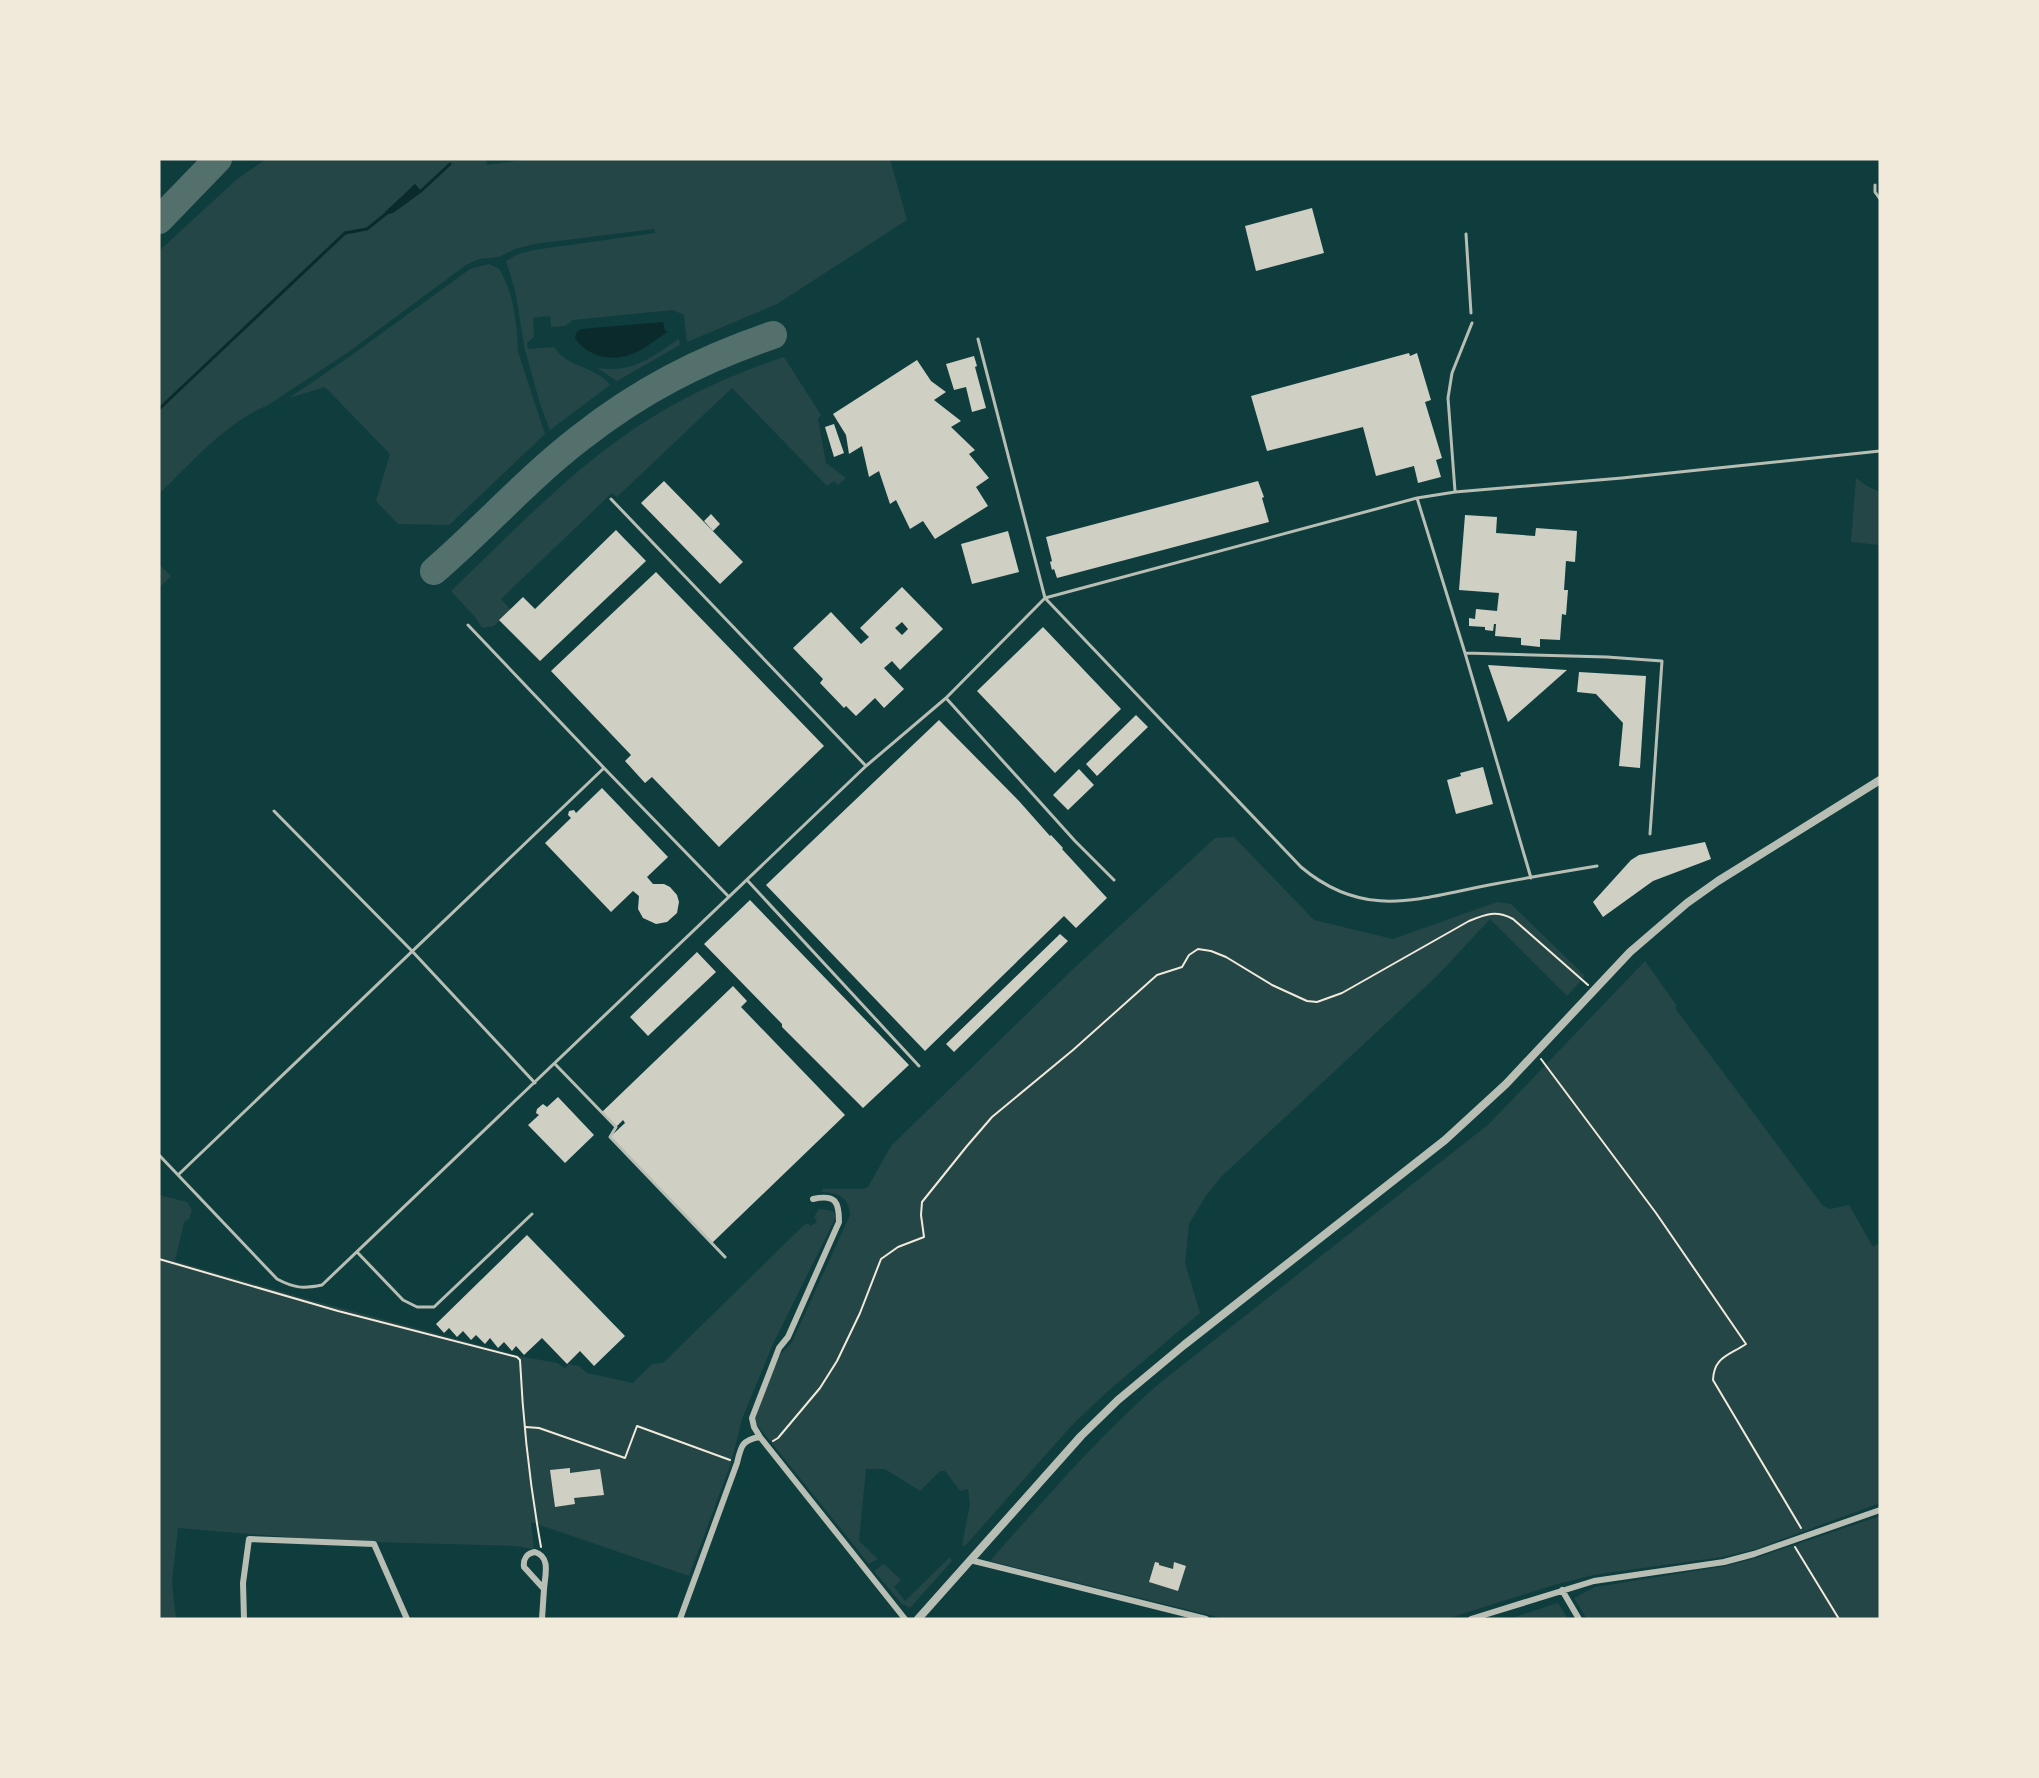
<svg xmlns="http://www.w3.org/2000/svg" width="2039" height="1778" font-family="'DM Sans',sans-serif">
  <rect width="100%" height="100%" fill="#0f3d3e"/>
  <!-- green -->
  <path fill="#244646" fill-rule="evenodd" d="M266 159H486L487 165 530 159H890L907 220 777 304 687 342 684 315 673 310 573 320 565 326 551 327 550 316 533 318 534 337 527 343 528 349 554 347C567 368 596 366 610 385L550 430 541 407 525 350 515 290 506 261 518 254 534 250 655 233 654 229 534 244 515 249 499 257 479 259 466 265 347 353 268 405C225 423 192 462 159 494V251L236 180ZM414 184 421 192 393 213Z
    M489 264 499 269C514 292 517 325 518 352L545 434 449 525 398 524 376 501 390 454 325 387 289 398 349 357 470 269Z
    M679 339 680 345 617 381 597 368C635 373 649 358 679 339Z
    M784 357 821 415 818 419 826 463 846 478 838 485 834 481 827 486 732 388 617 497 612 493 501 599 511 610 494 626 482 628 476 618 451 591C506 539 559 482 621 438 670 402 727 376 784 357Z
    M1856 478 1867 486 1880 492V545L1851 542Z
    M159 564 171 576 159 588Z
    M1234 837 1314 920 1393 939 1497 902 1511 904 1585 976 1567 996 1490 919 1438 975 1222 1176 1205 1197 1189 1224 1185 1263 1200 1313 1108 1391 1072 1425 964 1547 962 1545 970 1504 968 1489 960 1491 945 1471H940L920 1491 885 1469H866L859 1541 878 1559 869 1564 754 1421 778 1357 792 1342 850 1215C849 1197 839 1193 822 1192V1189H863L868 1187 891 1146 1070 972 1215 838Z
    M1645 961 1677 1006 1675 1008 1823 1206 1830 1209 1849 1205 1873 1247 1880 1243V1503L1756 1549 1722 1557 1593 1575 1554 1585 1446 1619H1226L990 1561C1045 1499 1099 1436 1161 1382L1489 1124Z
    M159 1195 187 1202 192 1210 189 1219 184 1222 175 1261 303 1298 524 1357 557 1363 565 1368 569 1364 579 1366 587 1373 633 1383 652 1364 663 1363 804 1225 808 1223 810 1226 817 1222 814 1217 819 1209 833 1211 836 1217 773 1344 742 1419 731 1463 689 1576 531 1522 534 1549 515 1546 336 1541 178 1528 172 1582 176 1619H159Z
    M1880 1516V1619H1587L1574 1598 1595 1587 1726 1566 1756 1558Z
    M950 1557 952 1561 910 1608 902 1604 874 1571 884 1564 901 1580 894 1587 905 1601Z
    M1558 1603 1568 1619H1509Z"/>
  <!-- water -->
  <path fill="#0a2a2b" d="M415 184 422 192 393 213 389 214 385 212Z
    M663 322 665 331H669C656 339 643 351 629 355 608 362 586 355 575 338L576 333 581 329Z"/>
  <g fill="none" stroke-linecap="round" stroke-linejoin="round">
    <!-- stream -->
    <path stroke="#0a2a2b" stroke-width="3" d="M421 191 450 164
      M159 409 345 233 367 229 387 213"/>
    <!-- taxiway -->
    <path stroke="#53706d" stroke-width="28" d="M159 220 218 159
      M434 571C484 528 528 478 580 438 641 390 700 360 773 335"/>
  </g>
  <!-- building -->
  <path fill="#cfcfc3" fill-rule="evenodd" d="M1312 208 1324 253 1256 271 1245 226Z
    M1409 353 1410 356 1417 353 1431 400 1425 402 1442 458 1436 460 1441 477 1418 483 1414 466 1376 476 1363 427 1267 451 1251 396Z
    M974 356 977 366 975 367 986 408 972 412 966 387 954 390 946 364Z
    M917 360 931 381 946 392 934 400 961 421 951 427 975 450 969 454 989 478 976 487 988 506 935 539 923 521 910 529 896 500 890 504 879 471 869 477 862 446 849 454 846 435 833 414Z
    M834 424 844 453 834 457 825 427Z
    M664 481 743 562 720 584 641 503Z
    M1258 481 1264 497 1262 498 1269 522 1057 578 1054 569 1052 570 1050 562 1052 561 1046 537Z
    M711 514 720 524 713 531 704 521Z
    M1465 515 1497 517 1496 533 1535 536 1536 528 1577 531 1575 562 1566 561 1564 590H1568L1566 615 1562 614 1560 640 1540 639V647L1521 645V638L1495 636 1496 624H1494L1493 631 1485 630V627L1469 626V618L1475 619 1476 609 1497 611 1499 593 1459 590Z
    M616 530 646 561 540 661 499 620 523 597 535 609Z
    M1008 531 1019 572 972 584 961 544Z
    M656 572 824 746 719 847 652 777 645 783 625 761 631 755 551 671Z
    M902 587 943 629 900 670 892 661 884 668 904 689 884 708 875 698 856 716 846 706 844 708 820 683 823 679 793 648 831 612 861 644 869 637 860 628ZM902 622 908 629 902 635 895 628Z
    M1043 627 1121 709 1055 773 977 691Z
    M1488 665 1567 670 1508 722Z
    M1579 672 1646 676 1640 768 1619 766 1623 723 1596 694 1577 692Z
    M1136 715 1148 727 1097 776 1086 764Z
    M939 720 1019 801 1050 836 1051 835 1063 848 1062 849 1107 898 1076 928 1064 916 925 1051 766 885Z
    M1483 767 1493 804 1456 814 1447 780 1461 776 1460 773Z
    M1079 769 1094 785 1068 810 1053 795Z
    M602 788 668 857 647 877 653 884H664L670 887 677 895 679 902 677 913 667 922 656 924 643 918 638 909 639 896 633 891 611 912 545 843 571 818 568 815 569 811 574 810 576 813Z
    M1705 842 1711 859 1653 881 1603 917 1593 902 1631 860 1639 855Z
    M750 900 909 1065 863 1108 782 1027V1024L704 944Z
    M1060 934 1068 941 954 1052 946 1044Z
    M697 952 716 972 648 1036 630 1017Z
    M733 986 747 1001 741 1007 845 1115 712 1243 610 1137 625 1123 623 1120 616 1127 602 1112Z
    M558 1097 594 1135 565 1163 528 1125 539 1115 536 1113 537 1109 543 1104 547 1107Z
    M527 1235 625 1336 594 1366 580 1351 567 1364 542 1338 524 1355 516 1346 512 1351 504 1342 498 1348 490 1338 485 1344 476 1335 471 1340 463 1331 457 1337 449 1328 444 1333 436 1324Z
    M570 1468V1473L600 1469 604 1495 574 1498 575 1504 555 1507 550 1470Z
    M1155 1562 1159 1563V1565L1173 1569 1174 1562 1186 1566 1178 1591 1149 1582Z"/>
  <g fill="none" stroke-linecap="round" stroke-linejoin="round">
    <!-- path -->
    <path stroke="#f1e9da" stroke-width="2" d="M1541 1059 1656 1213 1746 1344C1728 1356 1714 1357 1713 1380L1801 1528
      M159 1259 338 1311 517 1357 520 1360C523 1422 530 1486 541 1547
      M526 1427 539 1428 625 1458 637 1426 730 1460
      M773 1441 778 1438 820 1388 837 1361 860 1313 881 1259 898 1247 924 1237 921 1215 922 1202 967 1146 992 1117 1073 1050 1157 975 1182 967 1189 955 1198 949 1211 951 1226 957 1272 985 1307 1001 1317 1002 1342 993 1469 921C1486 914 1496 910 1513 919L1588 985
      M1795 1547 1839 1619"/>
    <!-- service -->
    <path stroke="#b8beb3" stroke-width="3" d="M1875 185V192L1880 199
      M1466 234 1471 313
      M978 339 1045 598 1301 867C1364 920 1417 899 1489 885 1525 878 1561 872 1597 866
      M1455 491 1448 398 1452 373 1472 323
      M1417 498 1465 653 1531 878
      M611 499 866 766
      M468 625 604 768 729 897
      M1465 653 1607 657 1662 661 1650 834
      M946 698 1075 841 1114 880
      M274 811 412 951 535 1083
      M747 880 919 1066
      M555 1064 616 1127 610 1137 725 1257
      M159 1155 277 1279C294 1288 303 1289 322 1285L866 766 946 698 1045 598 1417 498 1455 492 1622 478 1880 451
      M178 1175 604 768
      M357 1252 403 1300 417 1307H434L532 1214"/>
    <!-- minor -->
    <path stroke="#b8beb3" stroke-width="6" d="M813 1199C836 1194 839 1202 839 1222L788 1337 779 1348 752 1418 754 1427 760 1437 905 1619
      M535 1552C551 1557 545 1575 544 1589L524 1567C523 1559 527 1553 535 1552Z
      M970 1560 1206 1619
      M1562 1590 1579 1619
      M244 1619 243 1583 249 1539 374 1544 407 1619
      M542 1619 544 1589
      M680 1619 737 1463C741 1446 742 1440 760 1437
      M1471 1619 1594 1581 1724 1562 1754 1554 1880 1510"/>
    <!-- tertiary -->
    <path stroke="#b8beb3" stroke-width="8" d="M918 1619 1081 1436 1118 1400 1184 1345 1445 1140 1506 1084 1630 952 1687 903 1718 881 1880 780"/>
  </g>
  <!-- border -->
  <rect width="2039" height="1778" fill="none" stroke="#f1e9da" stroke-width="321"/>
</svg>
